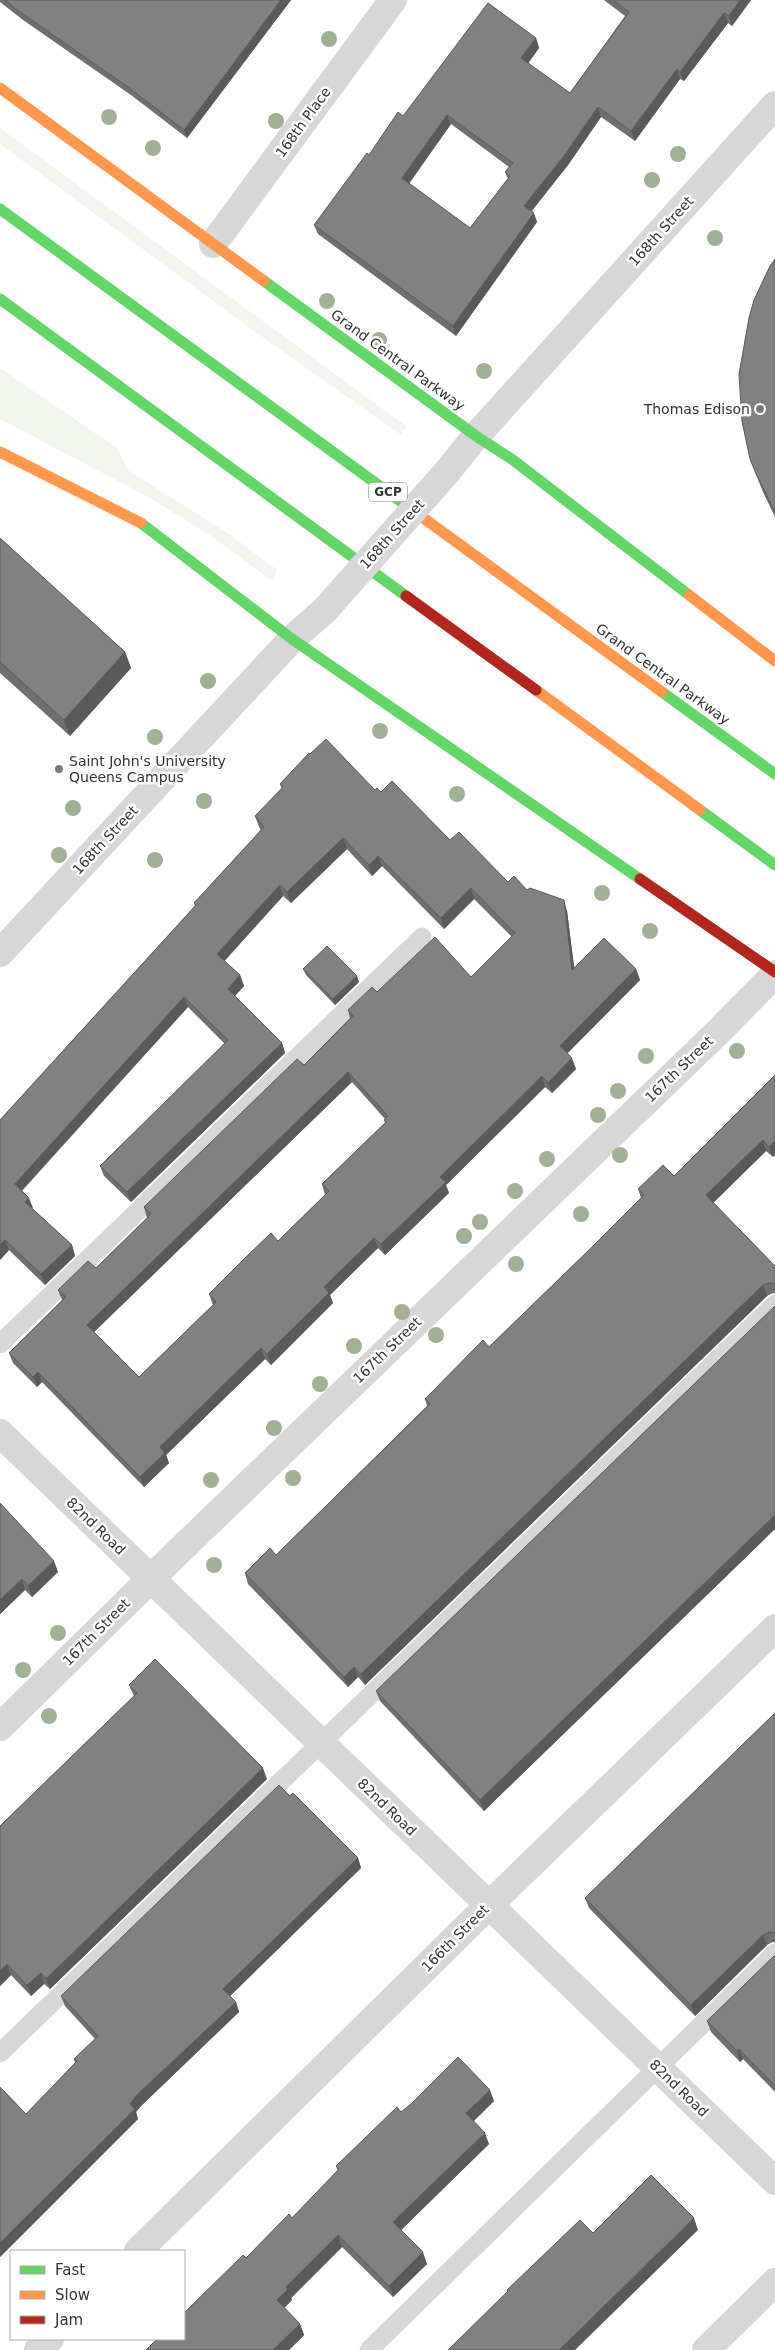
<svg xmlns="http://www.w3.org/2000/svg" width="775" height="2350" font-family="'DejaVu Sans',sans-serif">
  <rect width="100%" height="100%" fill="#fff"/>
  <!-- green -->
  <path fill="#f1f5ed" d="M0 128 406 426 401 435 254 331 0 144Z
    M0 368 117 448 128 470 229 534 277 570 272 581 211 536 150 498 0 419Z"/>
  <g fill="none" stroke-linecap="round" stroke-linejoin="round">
    <!-- lane -->
    <path stroke="#d7d7d7" stroke-width="19" d="M0 1344 422 937
      M0 2053 775 1304
      M369 2350 775 1953"/>
    <!-- street -->
    <path stroke="#d7d7d7" stroke-width="28" d="M213 244 393 0
      M447 472 476 436 775 105
      M0 953 292 639 325 610
      M0 1433 775 2181
      M0 1727 176 1554 717 1033 775 974
      M138 2251 489 1905 775 1628
      M38 2350 50 2339
      M706 2350 775 2282"/>
    <!-- fast -->
    <path stroke="#63d668" stroke-width="11" d="M0 209 422 517
      M264 281 476 436 513 460 689 595
      M0 299 406 596
      M141 523 292 639 640 879
      M662 692 775 774
      M700 810 775 865"/>
    <!-- slow -->
    <path stroke="#ff974d" stroke-width="11" d="M0 88 264 281
      M0 452 141 523
      M422 517 662 692
      M689 595 775 661
      M536 690 700 810"/>
    <!-- jam -->
    <path stroke="#b3261e" stroke-width="11" d="M406 596 536 690
      M640 879 775 972"/>
    <!-- street-bridge -->
    <path stroke="#d7d7d7" stroke-width="28" d="M325 610 447 472"/>
  </g>
  <!-- trees -->
  <g fill="#a2b095">
    <circle cx="329" cy="39" r="8"/>
    <circle cx="109" cy="117" r="8"/>
    <circle cx="276" cy="121" r="8"/>
    <circle cx="153" cy="148" r="8"/>
    <circle cx="678" cy="154" r="8"/>
    <circle cx="652" cy="180" r="8"/>
    <circle cx="715" cy="238" r="8"/>
    <circle cx="327" cy="301" r="8"/>
    <circle cx="379" cy="340" r="8"/>
    <circle cx="484" cy="371" r="8"/>
    <circle cx="208" cy="681" r="8"/>
    <circle cx="380" cy="731" r="8"/>
    <circle cx="155" cy="737" r="8"/>
    <circle cx="457" cy="794" r="8"/>
    <circle cx="204" cy="801" r="8"/>
    <circle cx="73" cy="808" r="8"/>
    <circle cx="59" cy="855" r="8"/>
    <circle cx="155" cy="860" r="8"/>
    <circle cx="602" cy="893" r="8"/>
    <circle cx="650" cy="931" r="8"/>
    <circle cx="737" cy="1051" r="8"/>
    <circle cx="646" cy="1056" r="8"/>
    <circle cx="618" cy="1091" r="8"/>
    <circle cx="598" cy="1115" r="8"/>
    <circle cx="620" cy="1155" r="8"/>
    <circle cx="547" cy="1159" r="8"/>
    <circle cx="515" cy="1191" r="8"/>
    <circle cx="581" cy="1214" r="8"/>
    <circle cx="480" cy="1222" r="8"/>
    <circle cx="464" cy="1236" r="8"/>
    <circle cx="516" cy="1264" r="8"/>
    <circle cx="402" cy="1312" r="8"/>
    <circle cx="436" cy="1335" r="8"/>
    <circle cx="354" cy="1346" r="8"/>
    <circle cx="320" cy="1384" r="8"/>
    <circle cx="274" cy="1428" r="8"/>
    <circle cx="293" cy="1478" r="8"/>
    <circle cx="211" cy="1480" r="8"/>
    <circle cx="214" cy="1565" r="8"/>
    <circle cx="58" cy="1633" r="8"/>
    <circle cx="23" cy="1670" r="8"/>
    <circle cx="49" cy="1716" r="8"/>
  </g>
  <!-- wall -->
  <path fill="#6f6f6f" fill-rule="evenodd" d="M0 0H291L187 138 131 95 23 20 0 2Z
    M604 0H751L732 26 728 23 684 81 680 79 635 141 601 117 568 165 532 211 537 222 456 336 318 234 314 225 369 155 403 116 536 38 539 48 528 63 570 93 625 16ZM451 124 509 167 505 172 508 179 470 228 409 184Z
    M775 259V517L763 492 750 459Z
    M0 538 125 652 131 668 70 736 0 673Z
    M310 754 375 790 381 792 508 882 527 890 567 911 574 968 636 969 640 980 567 1053 576 1069 552 1093 545 1087 446 1185 449 1193 385 1255 378 1248 330 1295 333 1303 271 1365 265 1359 166 1455 169 1463 144 1487 42 1382 37 1387 13 1363 9 1353 62 1300 58 1290 96 1268 147 1218 144 1207 304 1065 350 1018 348 1010 377 992 471 977 512 937 474 899 444 929 382 866 372 876 347 849 291 903 283 896 224 961 240 975 244 986 235 996 282 1043 285 1053 131 1202 104 1176 100 1166 225 1044 188 1007 22 1191 32 1208 72 1245 75 1256 45 1285 9 1250 0 1260V1120L195 906 194 903 261 830 259 827 255 816 282 789 280 784ZM352 1082 385 1119 384 1120 385 1123 322 1184 325 1195 278 1241 209 1294 213 1305 139 1377 94 1332Z
    M303 969 359 982 335 1005 306 975Z
    M775 1075 773 1157 766 1151 713 1203 775 1266V1294L773 1293 767 1296 365 1685 358 1677 348 1687 248 1584 245 1573 276 1555 427 1406 425 1399 489 1347 592 1247 641 1198 638 1189 674 1176Z
    M775 1306V1529L484 1811 380 1701 376 1691Z
    M0 1503 58 1572 32 1597 25 1590 0 1614Z
    M129 1685 267 1779 50 1989 44 1984 31 1996 11 1975 0 1986V1826L134 1696Z
    M775 1713V1943L773 1942 767 1945 695 2016 589 1908 585 1898Z
    M290 1796 358 1858 361 1868 230 1996 236 2002 239 2012 142 2105 136 2112 138 2119 0 2257V2087L26 2114 75 2063 74 2059 95 2039 65 2006 61 1996Z
    M775 1955V2092L743 2059 740 2062 711 2032 707 2021Z
    M494 2101 473 2121 489 2144 401 2230 427 2264 393 2297 342 2247 291 2298 292 2300 284 2308 300 2324 304 2335 289 2350H146L246 2258 292 2218 338 2171 336 2166 401 2112Z"/>
  <!-- shaded-wall -->
  <path fill="#5a5a5a" d="M281 0H291L187 138 184 130Z
    M740 0H751L732 26 729 16Z
    M724 13 728 23 684 81 680 72Z
    M536 38 539 48 525 68 521 58Z
    M677 69 680 79 635 141 631 131Z
    M598 107 601 117 568 165 528 215 524 206Z
    M447 115 451 124 405 188 402 178Z
    M534 213 537 222 456 336 453 326Z
    M125 652 131 668 70 736 64 720Z
    M343 838 347 849 291 903 287 892Z
    M378 856 382 866 372 876 369 865Z
    M280 885 283 896 221 965 217 954Z
    M471 888 474 899 444 929 441 918Z
    M564 900 567 911 576 981 572 970Z
    M636 969 640 980 564 1057 560 1046Z
    M240 975 244 986 232 999 228 989Z
    M357 976 359 982 335 1005 333 999Z
    M184 997 188 1007 18 1194 15 1184Z
    M282 1043 285 1053 131 1202 127 1192Z
    M572 1058 576 1069 552 1093 548 1083Z
    M348 1072 352 1082 91 1335 87 1325Z
    M542 1076 545 1087 446 1185 449 1193 385 1255 381 1244 440 1177Z
    M763 1140 766 1151 710 1206 706 1195Z
    M775 1141V1155L773 1157 769 1147Z
    M29 1198 33 1208 29 1212 25 1202Z
    M374 1238 378 1248 330 1295 333 1303 271 1365 267 1354 324 1287Z
    M5 1240 9 1250 0 1260V1245Z
    M72 1245 75 1256 45 1285 41 1274Z
    M763 1285 767 1296 365 1685 361 1674Z
    M261 1348 265 1359 166 1455 169 1463 144 1487 140 1477 160 1447Z
    M38 1372 42 1382 37 1387 33 1377Z
    M775 1515V1529L484 1811 480 1800Z
    M54 1561 58 1572 32 1597 28 1586Z
    M22 1579 25 1590 0 1614V1600Z
    M354 1667 358 1677 348 1687 344 1677Z
    M263 1768 267 1779 50 1989 46 1979Z
    M358 1858 361 1868 227 1999 223 1989Z
    M763 1935 767 1945 695 2016 691 2005Z
    M7 1964 11 1975 0 1986V1971Z
    M41 1973 44 1984 31 1996 27 1985Z
    M236 2002 239 2012 142 2105 136 2112 138 2119 0 2257V2243L130 2104 138 2094Z
    M739 2049 743 2059 740 2062 737 2051Z
    M490 2090 494 2101 470 2125 466 2113Z
    M485 2133 489 2144 397 2234 393 2222Z
    M694 2218 698 2230 575 2350H559Z
    M338 2235 342 2247 291 2298 292 2300 281 2311 277 2300 286 2287Z
    M423 2252 427 2264 393 2297 389 2286Z
    M300 2324 304 2335 289 2350H273Z"/>
  <!-- building -->
  <path fill="#818181" stroke="#5a5a5a" fill-rule="evenodd" d="M5 0H281L184 130 128 87 20 12Z
    M613 0H740L729 16 724 13 680 72 677 69 631 131 598 107 564 156 524 206 534 213 453 326 314 225 367 153 369 155 398 112 403 116 488 3 536 38 521 58 570 93 629 12ZM447 115 513 163 505 172 510 176 470 228 402 178Z
    M775 259V512L757 476 750 459 742 421 739 374 749 318 754 300 770 266Z
    M0 538 125 652 64 720 0 662Z
    M326 739 375 790 377 788 381 792 392 781 450 840 459 832 508 882 514 876 527 890 530 888 564 900 572 970 604 938 636 969 560 1046 572 1058 548 1083 542 1076 440 1177 446 1182 381 1244 374 1238 324 1287 329 1293 267 1354 261 1348 160 1447 165 1453 140 1477 38 1372 33 1377 9 1353 66 1297 58 1290 88 1261 96 1268 151 1214 144 1207 297 1059 304 1065 353 1016 348 1010 372 987 377 992 435 937 471 977 515 933 471 888 441 918 378 856 369 865 343 838 287 892 280 885 217 954 240 975 228 989 282 1043 127 1192 100 1166 228 1040 184 997 15 1184 29 1198 25 1202 72 1245 41 1274 5 1240 0 1245V1120L196 905 194 903 264 827 255 816 283 787 280 784 309 753 310 754ZM348 1072 388 1116 384 1120 386 1122 322 1184 329 1191 278 1241 271 1233 247 1256 209 1294 216 1302 139 1377 87 1325Z
    M327 946 357 976 333 999 303 969Z
    M775 1075V1141L769 1147 763 1140 706 1195 775 1266V1284L769 1283 763 1285 361 1674 354 1667 344 1677 245 1573 270 1548 276 1555 430 1404 425 1399 483 1340 489 1347 592 1247 644 1195 638 1189 663 1165 674 1176Z
    M775 1306V1515L480 1800 376 1691Z
    M0 1503 54 1561 28 1586 22 1579 0 1600Z
    M155 1659 263 1768 46 1979 41 1973 27 1985 7 1964 0 1971V1826L137 1693 129 1685Z
    M775 1713V1933L769 1932 763 1935 691 2005 585 1898Z
    M279 1785 290 1796 293 1793 358 1858 223 1989 236 2002 138 2094 130 2104 135 2109 0 2243V2087L26 2114 77 2061 74 2059 98 2036 61 1996Z
    M775 1955V2086L739 2049 737 2051 707 2021Z
    M458 2057 490 2090 466 2113 485 2133 393 2222 423 2252 389 2286 338 2235 286 2287 288 2289 277 2300 300 2324 273 2350H146L157 2339H184V2313L243 2255 246 2258 289 2214 292 2218 339 2169 336 2166 397 2107 401 2112 412 2103Z
    M651 2175 694 2218 559 2350H448L508 2291 507 2290 580 2220 593 2233Z"/>
  <!-- markers -->
  <g fill="#7a7a7a" stroke="#fff" stroke-width="2">
    <circle cx="760" cy="409" r="5"/>
    <circle cx="59" cy="769" r="5"/>
  </g>
  <g text-anchor="middle" stroke-width="5" stroke-linejoin="round" paint-order="stroke">
    <!-- shield labels -->
    <rect fill="#fff" stroke="#707070" stroke-width="1" x="369" y="482.5" width="38" height="19" rx="4"/>
    <g font-size="12" font-weight="bold" fill="#333">
      <text x="388" y="496">GCP</text>
    </g>
    <!-- street labels -->
    <g font-size="14" fill="#333" stroke="#fff">
      <text transform="translate(303 122) rotate(-54)" y="5">168th Place</text>
      <text transform="translate(661 231) rotate(-48)" y="5">168th Street</text>
      <text transform="translate(398 360) rotate(36)" y="5">Grand Central Parkway</text>
      <text transform="translate(392 534) rotate(-48)" y="5">168th Street</text>
      <text transform="translate(663 674) rotate(36)" y="5">Grand Central Parkway</text>
      <text transform="translate(105 840) rotate(-47)" y="5">168th Street</text>
      <text transform="translate(679 1069) rotate(-44)" y="5">167th Street</text>
      <text transform="translate(387 1350) rotate(-44)" y="5">167th Street</text>
      <text transform="translate(96 1526) rotate(44)" y="5">82nd Road</text>
      <text transform="translate(96 1632) rotate(-45)" y="5">167th Street</text>
      <text transform="translate(387 1807) rotate(44)" y="5">82nd Road</text>
      <text transform="translate(455 1938) rotate(-45)" y="5">166th Street</text>
      <text transform="translate(679 2088) rotate(44)" y="5">82nd Road</text>
    </g>
    <!-- poi labels -->
    <g font-size="14" fill="#333" stroke="#fff" text-anchor="end">
      <text x="750" y="414">Thomas Edison</text>
      <text x="69" y="766" text-anchor="start">Saint John's University<tspan x="69" dy="16">Queens Campus</tspan></text>
    </g>
  </g>
  <!-- legend -->
  <rect x="10" y="2250" width="175" height="90" fill="#ffffff" stroke="#adadad"/>
  <rect x="20" y="2266" width="25" height="8" fill="#63d668" stroke="#adadad"/>
  <text x="55" y="2275" font-size="15" fill="#333333">Fast</text>
  <rect x="20" y="2291" width="25" height="8" fill="#ff974d" stroke="#adadad"/>
  <text x="55" y="2300" font-size="15" fill="#333333">Slow</text>
  <rect x="20" y="2316" width="25" height="8" fill="#b3261e" stroke="#adadad"/>
  <text x="55" y="2325" font-size="15" fill="#333333">Jam</text>
</svg>
